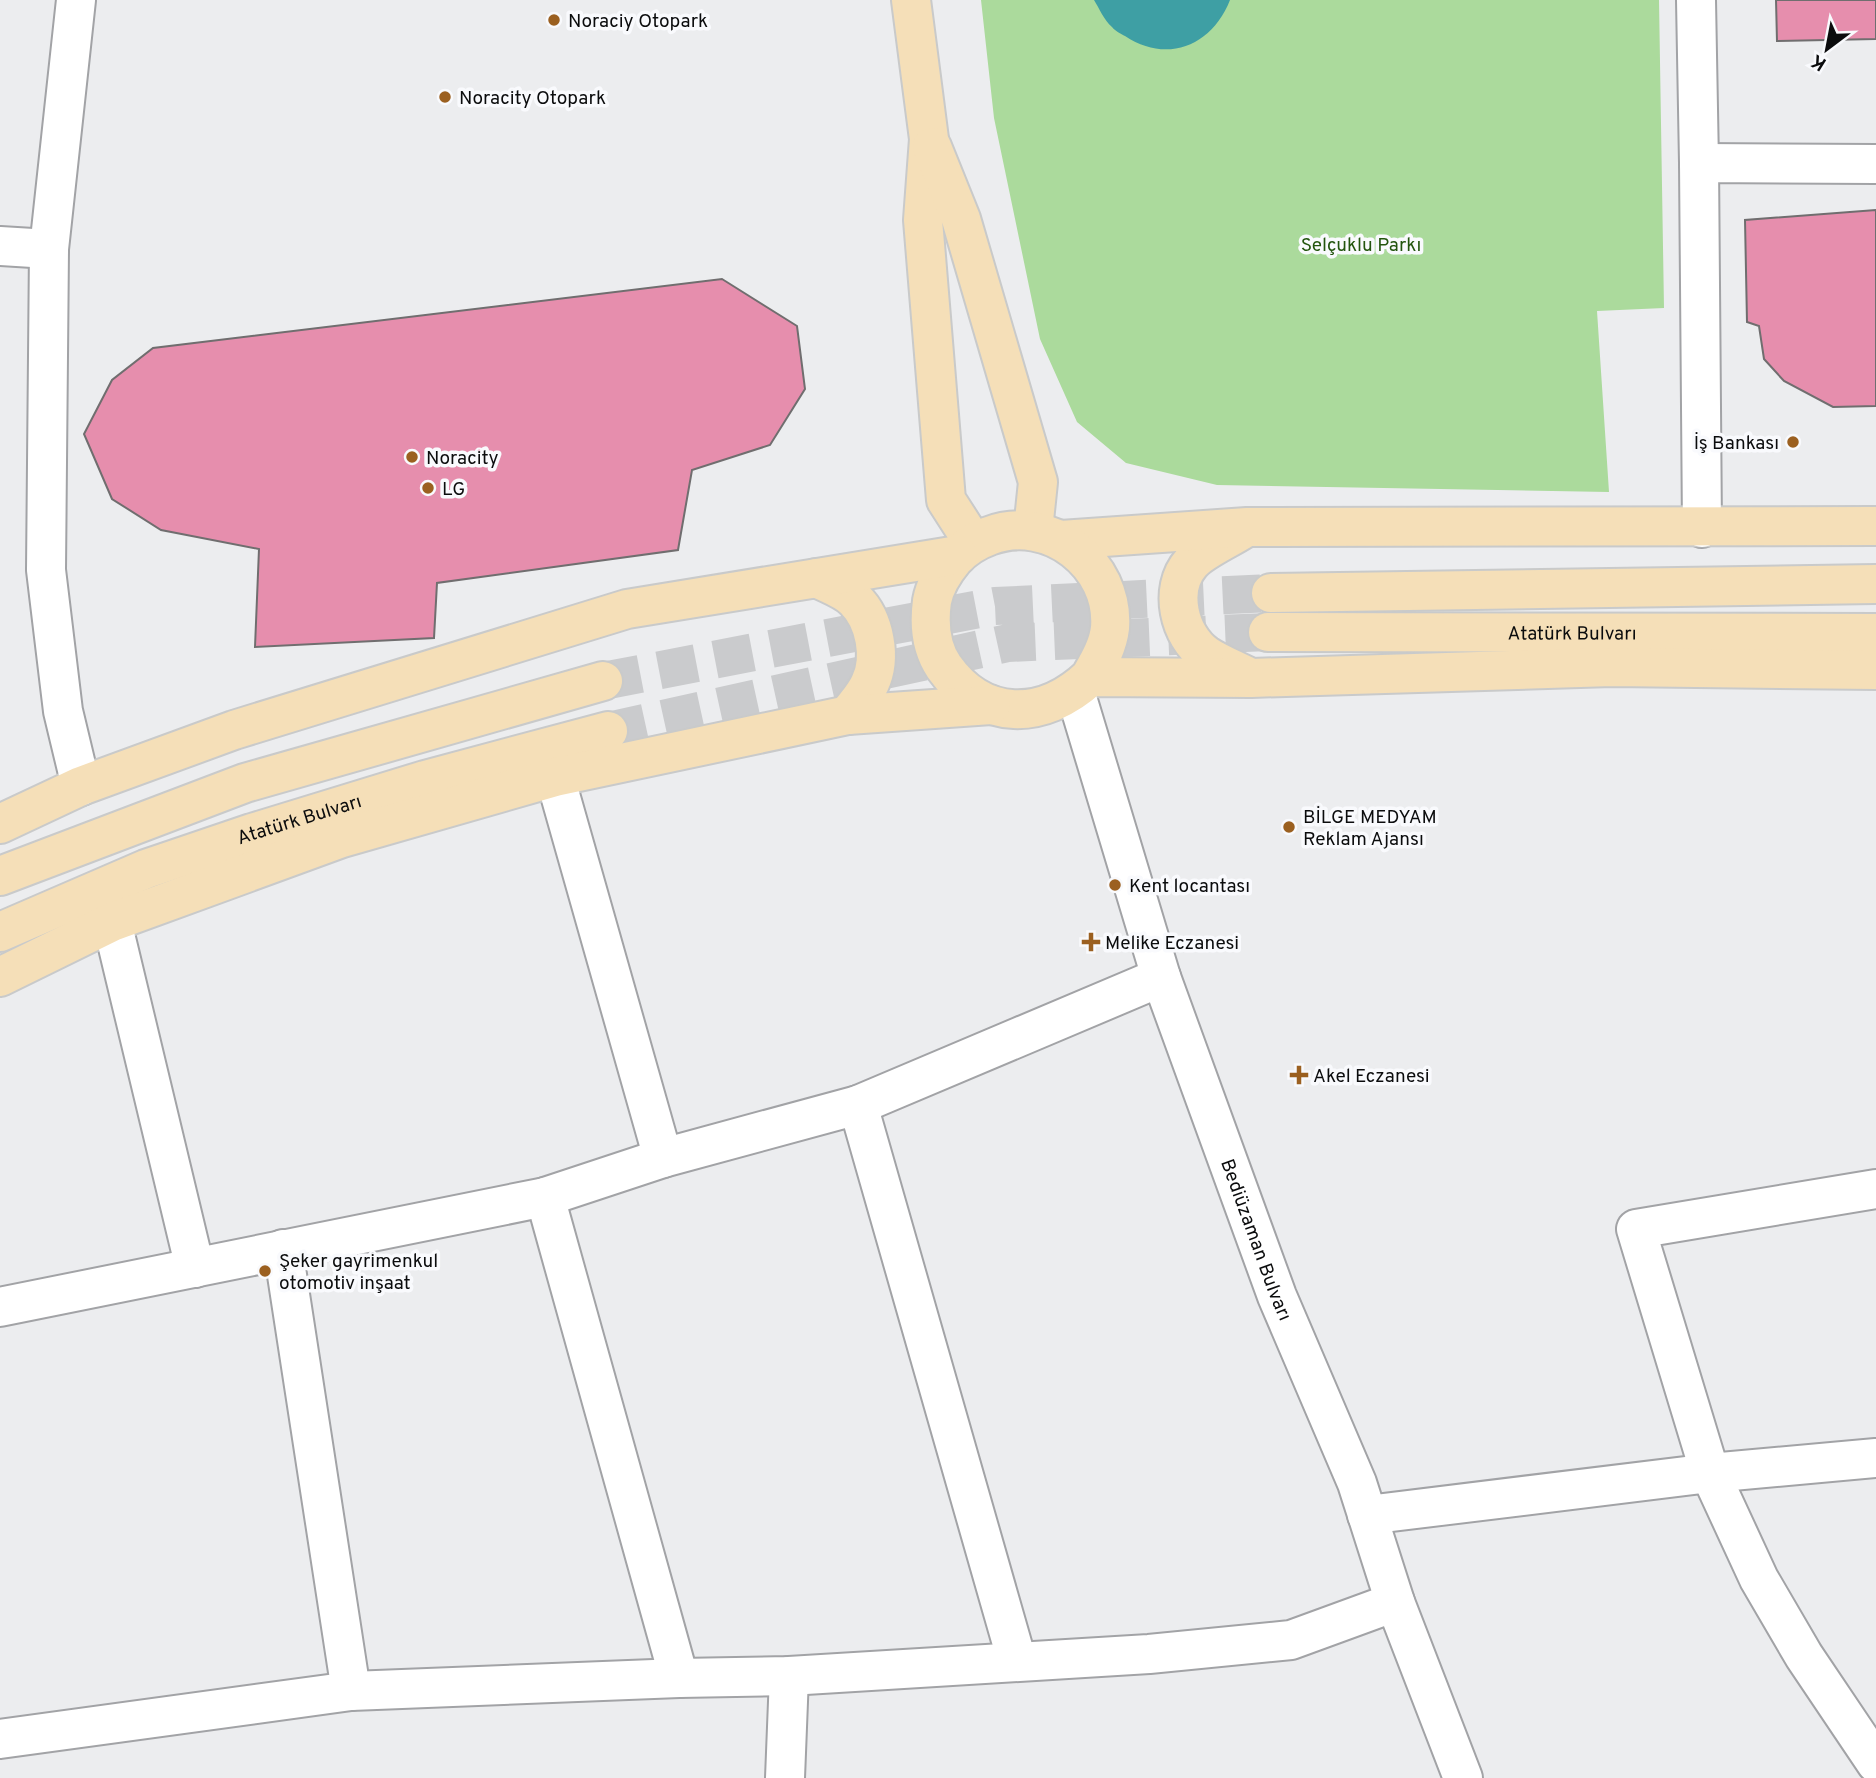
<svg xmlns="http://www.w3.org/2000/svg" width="1876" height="1778" font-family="Overpass,sans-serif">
  <rect width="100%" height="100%" fill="#ecedef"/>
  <!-- green -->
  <path fill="#abda9c" d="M981 0H1659L1664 308 1597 311 1609 492 1217 485 1126 463 1077 422 1040 339 994 118Z"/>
  <!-- water -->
  <path fill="#3e9fa4" d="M1094 0H1230C1212 46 1167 64 1125 36 1121 34 1115 31 1112 27 1104 20 1099 8 1094 0Z"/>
  <!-- building -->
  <path fill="#e68ead" stroke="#706e6f" stroke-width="2" d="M1776 0H1876V39L1777 41Z
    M1876 210V406L1833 407 1784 381 1764 359 1759 326 1747 322 1745 220Z
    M722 279 797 326 805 389 770 445 692 470 678 550 437 583 434 638 255 647 259 549 161 530 112 499 84 434 112 380 153 348Z"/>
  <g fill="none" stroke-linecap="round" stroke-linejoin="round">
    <!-- major-tunnel -->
    <path stroke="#cacbcd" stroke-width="38" stroke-dasharray="38 19" stroke-linecap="butt" d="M603 681 995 606 1271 593
      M608 731 1008 643 1268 632"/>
    <defs>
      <g id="minor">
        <path d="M76 0 49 249 46 570 63 711 81 786"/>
        <path d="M1696 0 1699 163"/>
        <path d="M0 246 49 249"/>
        <path d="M1702 528 1699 163 1876 164"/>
        <path id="s1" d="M1075 691 1161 977 1277 1296 1357 1483 1395 1602 1463 1778"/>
        <path d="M555 777 663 1158"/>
        <path d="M112 922 195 1268"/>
        <path d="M858 1105 1017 1661"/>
        <path d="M1876 1189 1636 1229 1710 1473 1759 1579 1804 1656 1876 1763"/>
        <path d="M545 1197 679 1678"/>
        <path d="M283 1249 351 1691"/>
        <path d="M0 1307 545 1197 663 1158 858 1105 1161 977"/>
        <path d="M1367 1515 1710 1473 1876 1458"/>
        <path d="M0 1739 351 1691 679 1678 789 1676 1149 1654 1291 1640 1395 1602"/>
        <path d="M785 1778 789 1676"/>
      </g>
      <g id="major">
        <path d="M911 0 929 139 923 220 946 500 973 542"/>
        <path d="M932 147 961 219 1038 482 1033 530"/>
        <path d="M1242 530C1228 539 1201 551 1191 563 1168 589 1179 636 1206 655 1218 663 1233 669 1245 675"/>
        <path d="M1061 540 1247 527 1876 526"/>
        <path d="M817 578C828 584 846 590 855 600 875 620 882 658 870 683 865 695 855 705 848 715"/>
        <path d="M1271 593 1876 584"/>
        <path id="s2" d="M1268 632 1876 633"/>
        <path d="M1090 677C1099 661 1108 646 1110 628 1115 564 1049 513 989 536 975 541 964 548 954 559 944 571 935 585 932 601 929 623 931 648 944 667 983 722 1043 721 1090 677L1251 678 1612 667 1876 670"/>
        <path d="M0 824 81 786 234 730 627 609 958 555"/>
        <path d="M0 876 245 783 603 681"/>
        <path id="s3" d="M0 932 146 869 252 833 425 780 608 731"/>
        <path d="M0 977 112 922 342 838 555 777 848 715 991 705"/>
      </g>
    </defs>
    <!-- minor casing -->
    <use href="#minor" stroke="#a2a3a6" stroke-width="42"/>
    <!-- major casing -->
    <use href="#major" stroke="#c9caca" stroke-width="42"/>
    <!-- minor -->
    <use href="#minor" stroke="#fff" stroke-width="38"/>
    <!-- major -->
    <use href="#major" stroke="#f5dfb8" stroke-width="38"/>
  </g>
  <!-- markers -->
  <g fill="#9b6020" stroke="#f9fafd" stroke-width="2.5">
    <circle cx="554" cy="20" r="7"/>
    <circle cx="445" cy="97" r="7"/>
    <circle cx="1793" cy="442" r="7"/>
    <circle cx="412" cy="457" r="7"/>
    <circle cx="428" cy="488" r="7"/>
    <circle cx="1289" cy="827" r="7"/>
    <circle cx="1115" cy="885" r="7"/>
    <path d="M1087.5 931.5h7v7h7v7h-7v7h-7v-7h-7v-7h7z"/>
    <path d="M1295.5 1064.5h7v7h7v7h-7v7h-7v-7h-7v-7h7z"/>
    <circle cx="265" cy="1271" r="7"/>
  </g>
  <g text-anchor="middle" stroke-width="7" stroke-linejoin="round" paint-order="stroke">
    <!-- poi labels -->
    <g font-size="19" fill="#0b0c0d" stroke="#f9fafd" text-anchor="start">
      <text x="568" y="27">Noraciy Otopark</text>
      <text x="459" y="104">Noracity Otopark</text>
      <text x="1779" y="449" text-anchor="end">İş Bankası</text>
      <text x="426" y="464">Noracity</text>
      <text x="442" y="495">LG</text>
      <text x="1303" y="823">BİLGE MEDYAM<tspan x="1303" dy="22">Reklam Ajansı</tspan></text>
      <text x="1129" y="892">Kent locantası</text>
      <text x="1105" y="949">Melike Eczanesi</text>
      <text x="1313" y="1082">Akel Eczanesi</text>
      <text x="279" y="1267">Şeker gayrimenkul<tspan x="279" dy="22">otomotiv inşaat</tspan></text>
    </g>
    <!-- park labels -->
    <g font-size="19" fill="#23550e" stroke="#f9fafd">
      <text x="1361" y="251">Selçuklu Parkı</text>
    </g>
    <!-- street labels -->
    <g font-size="19" fill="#0b0c0d" stroke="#f9fafd">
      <text dy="7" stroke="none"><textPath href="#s2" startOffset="304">Atatürk Bulvarı</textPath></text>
      <text dy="7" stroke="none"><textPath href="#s3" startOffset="320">Atatürk Bulvarı</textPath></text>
      <text dy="7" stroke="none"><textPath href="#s1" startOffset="578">Bediüzaman Bulvarı</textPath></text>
    </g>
  </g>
  <!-- north arrow -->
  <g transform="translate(1827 49) rotate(212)" stroke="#f9fafd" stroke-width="5" paint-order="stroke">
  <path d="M0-5L12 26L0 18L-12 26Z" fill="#0b0c0d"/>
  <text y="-10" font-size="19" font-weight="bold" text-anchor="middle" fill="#0b0c0d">K</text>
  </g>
</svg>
